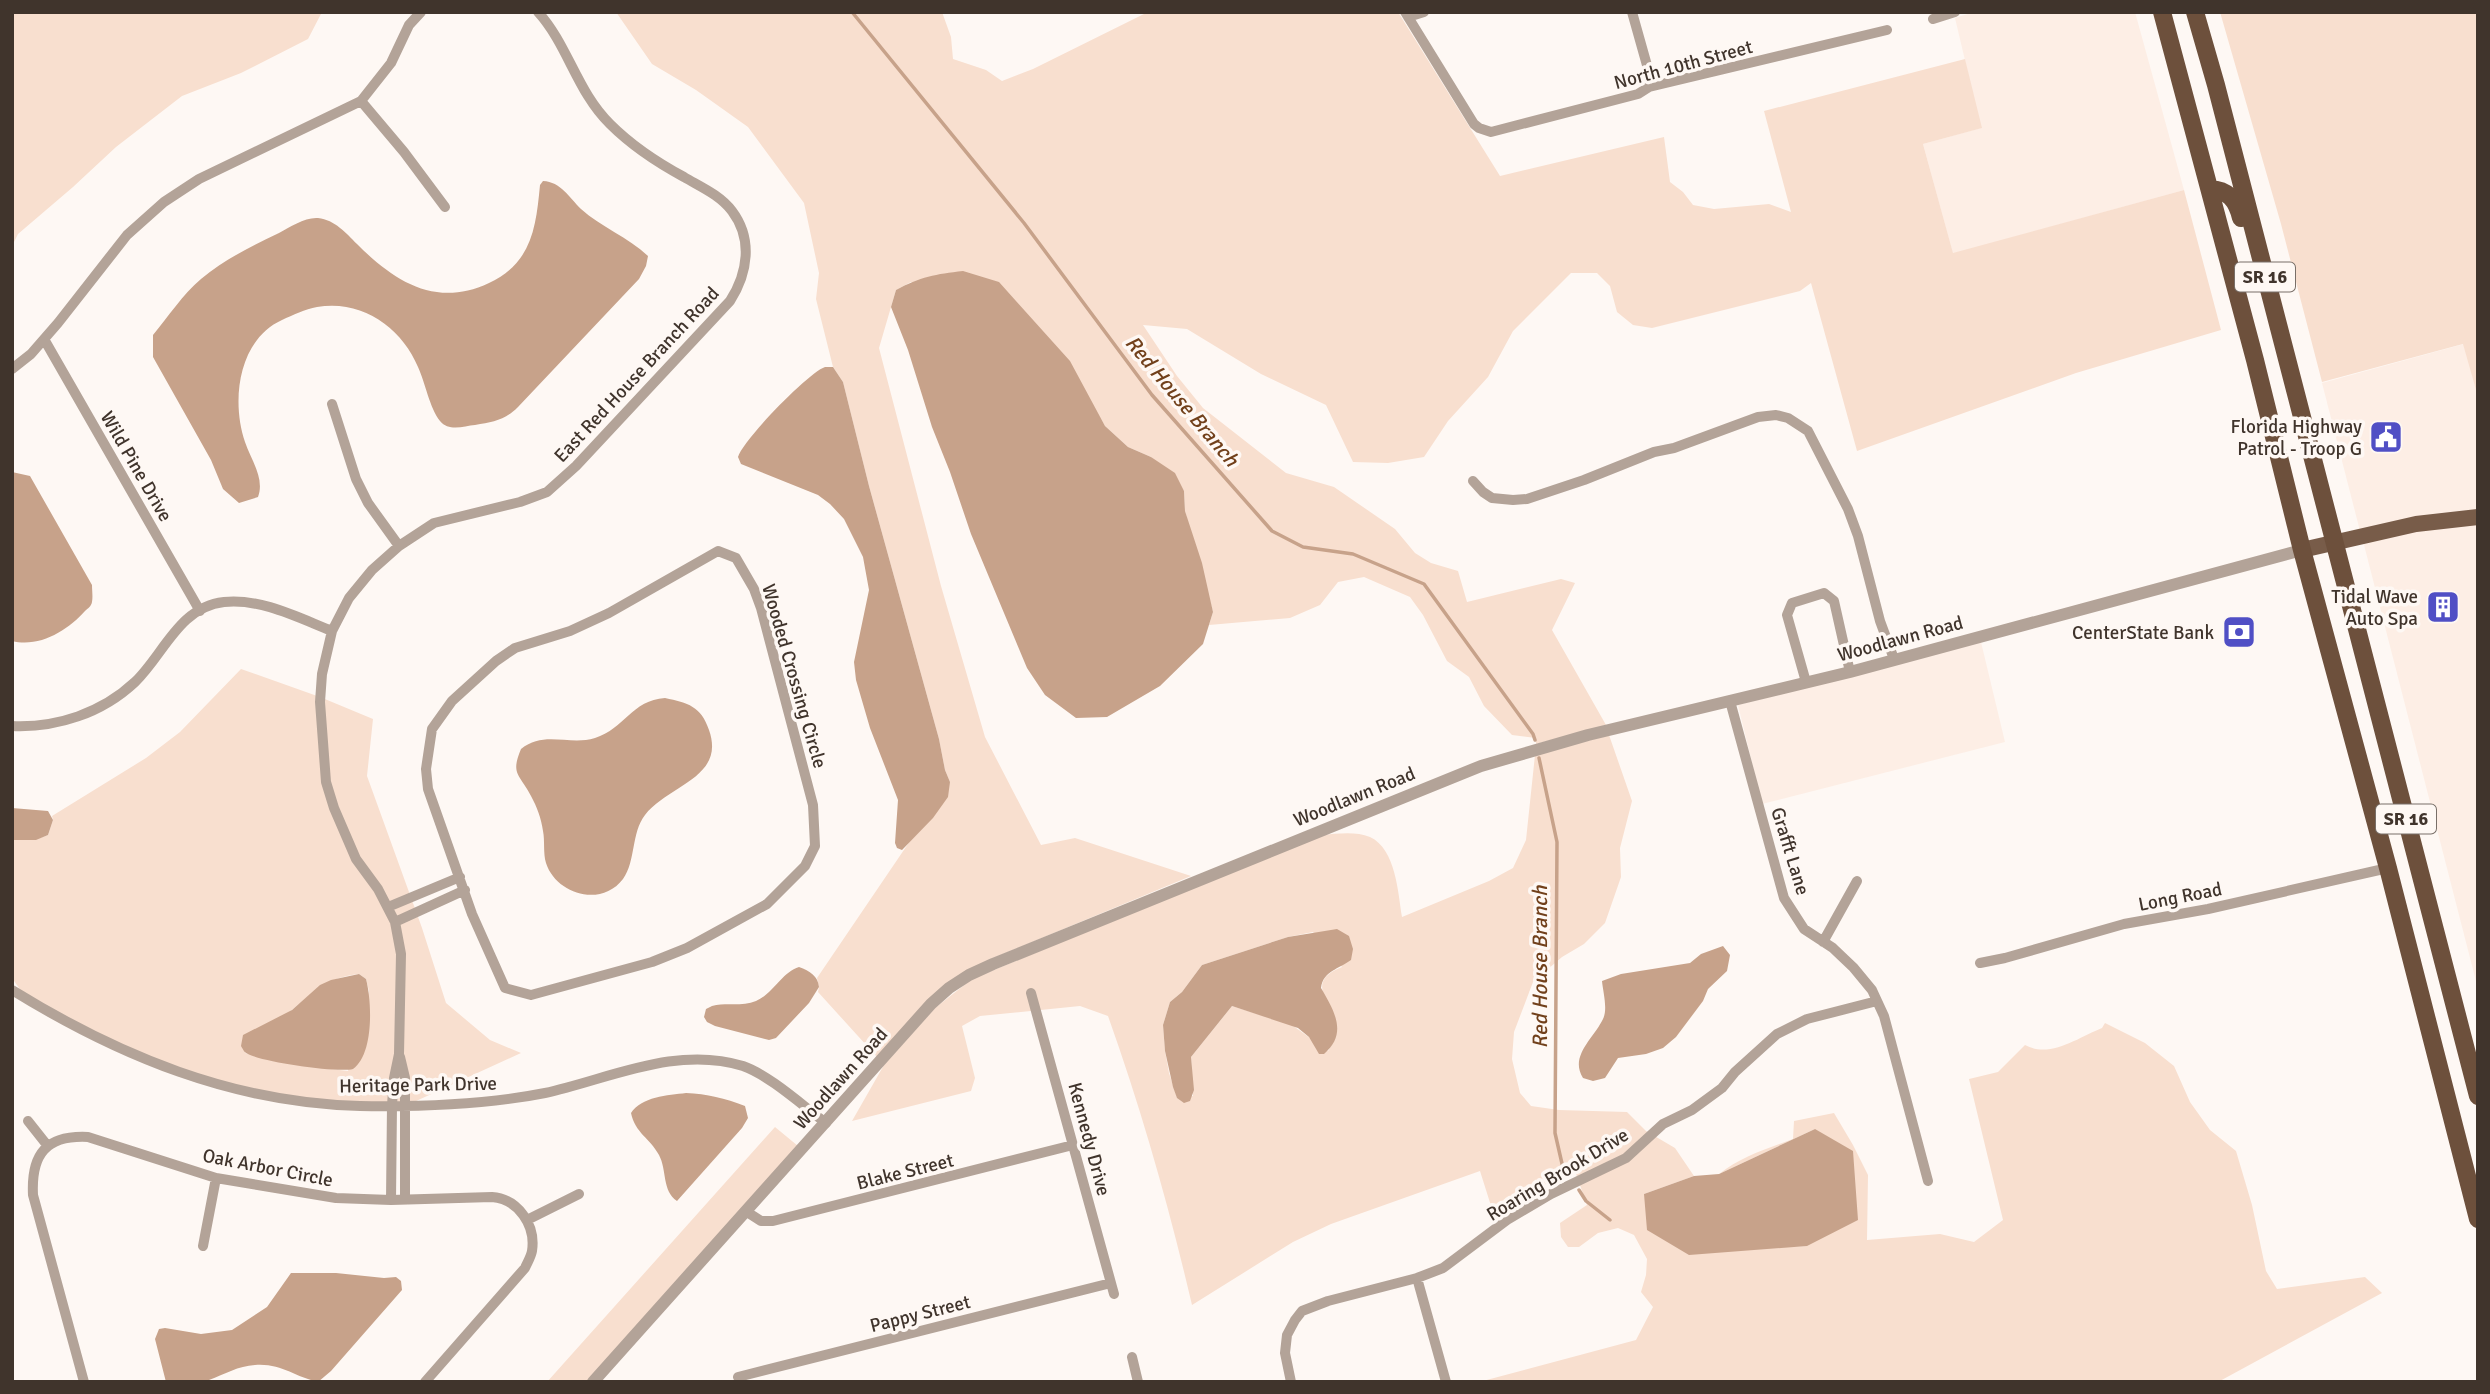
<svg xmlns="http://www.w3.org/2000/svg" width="2490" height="1394" font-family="Signika,sans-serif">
  <rect width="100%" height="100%" fill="#fef8f4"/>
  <!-- built -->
  <path fill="#fdeee5" d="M1974 12H2135L2184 190 1953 254 1923 144 1981 128 1955 18Z
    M2464 344 2478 397V512L2360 531 2322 383Z
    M2478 523V989L2363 541 2417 529Z
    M1981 642 2005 742 1762 804 1738 705Z"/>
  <!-- green -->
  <path fill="#f8dfcf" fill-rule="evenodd" d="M12 12H322L308 39 241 73 182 96 116 147 73 187 18 234 12 246Z
    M616 12H942L951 37 953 59 986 70 1002 81 1033 69 1148 12H1398L1500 176 1664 137 1670 182 1683 192 1693 205 1714 209 1769 204 1791 212 1764 111 1965 59 1982 128 1923 144 1953 253 2184 190 2221 330 2076 373 1857 451 1811 283 1800 291 1652 328 1633 325 1617 312 1610 286 1597 273H1571L1513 331 1488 377 1448 421 1424 457 1388 463 1353 462 1326 405 1261 374 1187 329 1143 325 1177 376 1203 408 1286 473 1334 487 1395 529 1415 553 1431 563 1458 571 1467 602 1561 579 1575 583 1552 630 1606 725 1536 744V738L1512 735 1484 706 1469 677 1447 661 1423 615 1410 597 1364 577 1338 582 1320 605 1290 618 1209 625 1213 612 1185 511 1184 491 1151 457 1128 447 1105 426 1089 399 911 282 896 290 879 348 941 586 985 737 1041 845 1075 838 1191 876 991 959 877 1057 818 992 819 987 817 978 950 782 945 770 939 739 869 486 843 382 833 367 816 299 819 273 804 203 748 127 696 90 652 64Z
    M2220 12H2478V397L2463 344 2322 382 2281 224Z
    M241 669 320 697 373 719 367 776 422 928 446 1003 490 1040 521 1053 403 1107 272 1096 138 1056 26 998 12 978V840C25 837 36 841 48 835L53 820 52 816 146 758 180 732ZM359 974 366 979 369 991 348 1071 298 1065 245 1053C261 1037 277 1023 293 1009 317 989 327 978 359 974Z
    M1609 735 1632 801 1620 848 1621 877 1605 923 1584 944 1562 957 1533 982 1514 1032 1512 1059 1520 1093 1531 1106 1559 1110 1627 1112 1646 1131 1675 1148 1694 1176 1644 1194 1774 1247 1807 1246 1815 1129 1719 1174C1742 1156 1766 1149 1793 1139L1794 1121 1834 1113 1853 1145 1868 1175 1867 1240 1940 1234 1974 1242 2003 1220 1969 1079 1998 1072 2025 1045C2050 1059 2079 1037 2102 1028L2105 1023 2145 1043 2174 1066 2190 1102 2210 1130 2236 1151 2252 1205 2266 1271 2277 1289 2365 1277 2382 1293 2218 1382H1479L1636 1340 1653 1307 1641 1292 1646 1275 1647 1259 1634 1235 1618 1228 1598 1233 1579 1247H1568L1561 1237 1560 1223 1587 1205 1575 1171 1492 1209 1480 1171 1331 1224 1293 1242 1192 1305C1169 1207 1142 1111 1108 1016L1080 1006 980 1016 962 1026 975 1078 971 1091 852 1121 884 1065 935 1008 972 979 1321 835C1337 834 1355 831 1370 837 1396 849 1398 893 1402 917L1489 881 1513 868 1526 840 1535 755ZM1313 932 1342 967C1300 983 1338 1006 1335 1035 1335 1040 1331 1046 1328 1051L1292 1025 1232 1006 1191 1057 1193 1096 1177 1097 1169 1073 1165 1051 1163 1025 1170 1002 1182 992 1202 965 1288 937Z
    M775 1127 798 1146 586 1382H547Z"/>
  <!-- water -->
  <path fill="#c7a28a" d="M543 181C561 182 569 197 581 209 601 227 628 237 648 256L646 266 639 279 518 407C505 420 493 422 475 425 464 426 449 432 440 421 430 409 425 382 418 367 402 328 362 299 317 307 305 309 293 315 282 320 238 340 231 401 245 442 251 460 265 478 258 497L239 503 223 489 211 460 153 357V335C168 317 183 294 201 279 225 259 252 246 279 233 290 227 305 217 318 218 335 220 346 233 357 244 395 282 436 308 489 283 532 263 536 227 540 185Z
    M963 271 999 282 1070 361 1105 426 1128 447 1151 457 1175 473 1184 491 1185 511 1202 563 1213 612 1203 644 1160 686 1107 717 1076 718 1045 695 1027 668 971 534 950 472 932 427 908 350 891 307 896 290C920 277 936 274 963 271Z
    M825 367H833L843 382 869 486 939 739 945 770 950 782 948 797 933 818 902 850 897 848 895 843 898 800 870 728 856 680 854 662 869 590 863 557 844 519 830 504 818 495 741 464 738 457C743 440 809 372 825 367Z
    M12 472 30 476 92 585C92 590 93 597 92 602 91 607 88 608 85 611 68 630 40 648 12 641Z
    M665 698C688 703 701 706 709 730 726 778 668 785 645 815 631 833 636 861 623 879 601 908 556 894 546 863 543 853 545 841 543 831 541 818 537 807 531 796 520 774 510 775 521 749 544 730 569 746 595 738 624 729 632 700 665 698Z
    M12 808 48 811 53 820 48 835 36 840H12Z
    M1337 929 1349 936 1353 949 1351 960C1339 969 1323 971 1321 988 1333 1009 1349 1033 1324 1054H1319L1309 1037 1298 1028 1232 1006 1191 1057 1194 1090 1190 1101 1184 1103 1177 1098 1173 1087 1165 1051 1163 1025 1170 1002 1182 992 1202 965 1288 937Z
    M1723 946 1730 955 1727 971 1708 989 1703 1001 1676 1037 1663 1048 1646 1054 1618 1058 1605 1078 1593 1081 1583 1078C1569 1056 1594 1038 1603 1019 1608 1009 1603 992 1602 981L1621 974 1690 963 1701 954Z
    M799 967C810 971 818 976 819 987L809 1003 776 1038 769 1040 715 1026 707 1022 704 1017 706 1009 712 1006C726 1002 742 1007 756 1001 773 994 782 972 799 967Z
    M359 974 366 979C372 1002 374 1054 353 1069 337 1073 263 1062 248 1054 244 1052 244 1051 241 1046L243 1035 292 1010 320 985 331 980Z
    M686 1093C707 1094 725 1098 745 1106L748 1118 742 1128 677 1201C662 1191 667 1170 659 1155 650 1138 635 1133 631 1113 641 1097 668 1095 686 1093Z
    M1815 1129 1853 1151 1858 1220 1807 1246 1689 1255 1647 1230 1644 1194 1694 1176 1719 1174Z
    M291 1273H336L384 1278 396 1277 401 1281 402 1290 331 1371 318 1382C295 1377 281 1363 255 1365 238 1366 225 1374 209 1380 198 1385 179 1382 166 1382L155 1339 159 1329 165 1328 201 1334 232 1330 267 1307Z"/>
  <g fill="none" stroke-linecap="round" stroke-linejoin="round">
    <!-- stream -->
    <path stroke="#c7a28a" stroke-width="3.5" d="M852 12 1024 223 1152 395 1272 531 1303 547 1353 554 1424 584 1533 734 1535 740
      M1539 758 1557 842 1555 1133 1563 1168 1569 1176
      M1579 1190 1586 1201 1610 1220"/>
    <!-- minor -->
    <path stroke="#b3a398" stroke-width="10" d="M1405 12 1474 124 1479 128 1491 132 1638 94 1649 87 1887 30
      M1632 12 1650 76 1649 87
      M1408 17 1424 12
      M1933 19 1955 12
      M361 101 404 152 445 207
      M44 339 200 611
      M12 369 31 354 58 323 127 235 164 202 199 179 361 101 391 63 409 25 421 12
      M332 404 356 479 368 503 399 546
      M1473 481 1483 492 1492 498 1513 500 1527 499 1584 480 1654 452 1674 448 1758 417 1776 415 1788 418 1808 431 1848 509 1858 536 1880 621 1894 659
      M718 551 736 558 754 589 761 608 813 805 815 846 805 866 767 904 687 948 652 962 531 995 505 988 472 914 428 789 426 769 432 729 452 701 496 661 515 648 570 631 609 613Z
      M1806 682 1787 615 1792 603 1824 593 1834 601 1850 672
      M1730 701 1784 898 1804 929 1833 948 1853 967 1872 990 1884 1016 1928 1181
      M12 726C57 728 102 713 135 682 164 654 179 607 224 602 261 598 299 618 332 631
      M388 907 460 877
      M395 922 465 890
      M1823 942 1857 881
      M1980 963 2005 958 2124 924 2208 909 2388 868
      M12 990C119 1056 233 1103 360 1106 422 1107 485 1105 545 1093 609 1079 676 1045 743 1066 769 1075 803 1106 826 1123
      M1031 993 1114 1294
      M400 1057 405 1078V1199
      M28 1121 47 1145
      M391 1200 392 1105 394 1078 399 1054 401 954 395 922 378 889 356 859 334 808 326 782 320 702 322 674 332 631 349 598 372 570 399 546 434 523 520 502 547 492 576 466 730 301C748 273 753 239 732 211 720 195 701 187 684 177 658 163 631 145 610 124 577 92 568 45 538 12
      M747 1212 761 1221H773L1073 1145
      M527 1220 579 1194
      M203 1246 216 1178
      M1417 1278 1446 1382
      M1132 1357 1138 1382
      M738 1377 1111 1283
      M84 1382 33 1195C31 1154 46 1135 88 1137L216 1178 336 1198 391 1200 492 1197C518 1199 536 1225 532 1251 531 1257 527 1263 525 1268L425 1382
      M1291 1382 1285 1353 1287 1335 1295 1320 1302 1311 1328 1301 1417 1278 1443 1268 1507 1220 1551 1194 1626 1158 1663 1124 1692 1110 1722 1088 1735 1072 1777 1034 1807 1019 1877 1001"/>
    <!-- tertiary -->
    <path stroke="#b3a398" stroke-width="12" d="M593 1382 931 1004 949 988 969 975 993 964 1481 766 1588 735 1850 672 2302 550"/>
    <!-- primary -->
    <path stroke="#785c49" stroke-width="16" d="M2302 550 2416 524 2478 517"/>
    <!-- trunk -->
    <path stroke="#6d503c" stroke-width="18" d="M2162 12 2255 360 2302 550 2388 868 2478 1219
      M2195 12 2216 85 2478 1096
      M2210 189C2229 190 2237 201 2241 218"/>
  </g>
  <!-- icons -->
  <defs>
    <symbol id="civic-square" viewBox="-11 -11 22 22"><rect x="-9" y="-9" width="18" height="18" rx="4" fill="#504fc5" stroke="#fef8f4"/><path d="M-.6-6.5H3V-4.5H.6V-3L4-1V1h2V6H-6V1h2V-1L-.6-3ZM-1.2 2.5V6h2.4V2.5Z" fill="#fff"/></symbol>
    <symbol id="building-square" viewBox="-11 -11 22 22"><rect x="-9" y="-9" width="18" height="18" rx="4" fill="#504fc5" stroke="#fef8f4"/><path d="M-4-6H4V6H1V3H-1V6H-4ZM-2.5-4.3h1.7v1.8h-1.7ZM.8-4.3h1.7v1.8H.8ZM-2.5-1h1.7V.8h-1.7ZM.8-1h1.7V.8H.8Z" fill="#fff"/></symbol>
    <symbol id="bank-square" viewBox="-11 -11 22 22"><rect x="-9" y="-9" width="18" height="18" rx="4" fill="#504fc5" stroke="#fef8f4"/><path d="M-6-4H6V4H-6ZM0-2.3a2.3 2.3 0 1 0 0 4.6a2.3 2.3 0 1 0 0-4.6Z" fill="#fff"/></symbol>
  </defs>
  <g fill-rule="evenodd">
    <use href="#civic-square" x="2367" y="418" width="38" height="38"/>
    <use href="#building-square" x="2424" y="588" width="38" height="38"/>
    <use href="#bank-square" x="2220" y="613" width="38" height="38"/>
  </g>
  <g text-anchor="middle" stroke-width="7" stroke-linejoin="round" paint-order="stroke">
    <!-- shield labels -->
    <g fill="#fef8f4" stroke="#796f68" stroke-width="2">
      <rect x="2235" y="262.5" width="60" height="29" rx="5"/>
      <rect x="2376" y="804.5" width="60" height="29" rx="5"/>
    </g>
    <g font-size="18" font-weight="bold" fill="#40342c">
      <text x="2265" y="283">SR 16</text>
      <text x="2406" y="825">SR 16</text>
    </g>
    <!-- street labels -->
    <g font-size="19" fill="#40342c" stroke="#fef8f4">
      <text transform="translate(1683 64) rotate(-15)" y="7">North 10th Street</text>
      <text transform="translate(636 374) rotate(-47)" y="7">East Red House Branch Road</text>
      <text transform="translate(137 466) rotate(60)" y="7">Wild Pine Drive</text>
      <text transform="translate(1900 638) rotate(-15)" y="7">Woodlawn Road</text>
      <text transform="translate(795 676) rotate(74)" y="7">Wooded Crossing Circle</text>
      <text transform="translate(1354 796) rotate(-22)" y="7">Woodlawn Road</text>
      <text transform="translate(1791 851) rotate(73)" y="7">Grafft Lane</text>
      <text transform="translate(2180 896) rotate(-11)" y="7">Long Road</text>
      <text transform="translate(840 1078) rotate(-48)" y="7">Woodlawn Road</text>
      <text transform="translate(418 1084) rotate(-1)" y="7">Heritage Park Drive</text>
      <text transform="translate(1090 1139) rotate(75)" y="7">Kennedy Drive</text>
      <text transform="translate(268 1167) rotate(11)" y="7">Oak Arbor Circle</text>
      <text transform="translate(905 1171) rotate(-14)" y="7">Blake Street</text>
      <text transform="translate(1557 1174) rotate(-31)" y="7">Roaring Brook Drive</text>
      <text transform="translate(920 1313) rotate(-14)" y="7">Pappy Street</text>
    </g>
    <!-- poi labels -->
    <g font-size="19" fill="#40342c" stroke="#fef8f4" text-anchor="end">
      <text x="2362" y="433">Florida Highway<tspan x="2362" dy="22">Patrol - Troop G</tspan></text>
      <text x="2418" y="603">Tidal Wave<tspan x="2418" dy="22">Auto Spa</tspan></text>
      <text x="2214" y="639">CenterState Bank</text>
    </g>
    <!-- water labels -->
    <g font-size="21" font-style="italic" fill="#71401b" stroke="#fef8f4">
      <text transform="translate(1182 401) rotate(50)" y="7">Red House Branch</text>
      <text transform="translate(1540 967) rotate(-90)" y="7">Red House Branch</text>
    </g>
  </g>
  <!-- border -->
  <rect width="2490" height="1394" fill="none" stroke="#40342c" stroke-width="28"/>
</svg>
